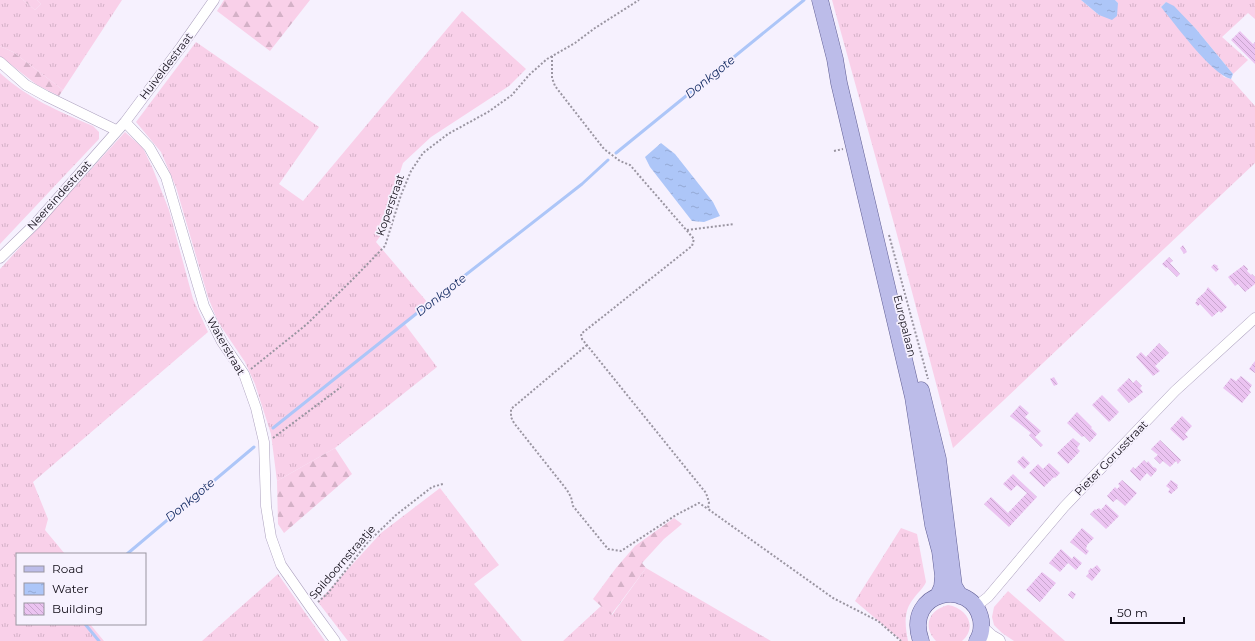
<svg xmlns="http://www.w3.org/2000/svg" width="1255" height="641" font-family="Montserrat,sans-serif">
  <defs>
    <pattern id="grass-tufts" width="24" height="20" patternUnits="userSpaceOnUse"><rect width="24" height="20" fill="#f9d0e9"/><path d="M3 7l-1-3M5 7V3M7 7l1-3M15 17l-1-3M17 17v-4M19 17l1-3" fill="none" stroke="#d4b1c7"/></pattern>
    <pattern id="forest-firs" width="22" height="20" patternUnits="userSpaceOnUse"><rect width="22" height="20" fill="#f9d0e9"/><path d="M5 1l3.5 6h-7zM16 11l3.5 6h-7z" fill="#d4b1c7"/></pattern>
    <pattern id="water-ripples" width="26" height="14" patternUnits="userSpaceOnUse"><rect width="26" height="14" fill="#adc6f8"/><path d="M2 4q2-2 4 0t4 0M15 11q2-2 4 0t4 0" fill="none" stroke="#94a9d4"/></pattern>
    <pattern id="building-back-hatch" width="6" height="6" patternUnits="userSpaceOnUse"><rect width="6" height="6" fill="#ebc3f1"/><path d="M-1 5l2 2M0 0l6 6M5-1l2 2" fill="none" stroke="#c8a6ce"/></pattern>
  </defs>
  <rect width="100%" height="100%" fill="#f6f1fe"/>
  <!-- grass -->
  <path fill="url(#grass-tufts)" d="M0 0H23L35 10 41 4 37 0H122L63 90 13 52 0 46Z
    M832 0H1081L1099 15 1118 3 1115 0H1255V19L1248 13 1222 37 1248 60 1233 74 1196 29 1166 2 1161 7 1224 77 1231 79 1255 106V163L953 448 896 231Z
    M462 11 526 69 509 86 431 137 403 163 394 191 386 228 376 242 428 303 404 323 437 367 335 448 277 481 271 434 255 384 245 362 218 322 208 297 176 187 161 152 136 122 196 42 319 127 279 184 303 201Z
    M0 73C29 99 58 111 93 126L99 132V139L0 244Z
    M125 132 143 148 153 169 169 210 193 299 208 332 33 482 48 519 45 530 65 554H17V624H90L104 641H0V269Z
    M440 488 499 565 474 584 522 641H348L318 602 381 533Z
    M901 528 917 534 926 582C923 589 918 592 914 598 903 611 905 625 908 641H902L855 601Z
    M646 568 771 641H563L601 606 612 615Z
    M278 574 325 641H202Z
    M1008 591 1065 641H1014L1002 633 994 625 992 617 994 607Z
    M948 605C967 608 978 627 962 641H936C922 626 929 610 948 605Z"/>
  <!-- forest -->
  <path fill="url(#forest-firs)" d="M23 0H37L41 4 35 10Z
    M224 0H310L270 51 217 11Z
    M0 46 13 52 63 90 59 96 37 85 0 56Z
    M335 448 352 474 284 533 278 524 277 481Z
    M674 518 682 524 664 539 642 563 646 568 611 615 593 599 616 568 635 546Z"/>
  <!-- water -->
  <path fill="url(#water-ripples)" d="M1081 0H1115L1118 3 1117 16 1112 20 1099 15Z
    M1166 2 1174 6 1196 29 1233 74 1231 79C1210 73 1176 25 1161 7Z
    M661 143 675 154 713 202 720 216 704 222 692 221 650 167 645 157Z"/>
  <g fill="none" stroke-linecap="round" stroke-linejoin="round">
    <!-- stream -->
    <path stroke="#adc6f8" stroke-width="3" d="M616 153 804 0
      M273 428 436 298 582 184 608 160
      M127 554 254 447
      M85 624 99 641"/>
  </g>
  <!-- building -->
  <path fill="url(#building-back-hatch)" d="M1240 31 1253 44 1255 42V64L1231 40Z
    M1183 245 1187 252 1184 254 1180 248Z
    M1169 257 1173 261 1170 263 1180 274 1177 277 1167 267 1166 268 1162 264Z
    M1214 264 1218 266 1217 267 1219 269 1216 272 1211 267Z
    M1244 265 1248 269 1247 271 1251 275 1252 274 1255 277V284L1245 292 1238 284 1235 286 1228 277Z
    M1208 287 1227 307 1221 313 1219 311 1212 317 1200 304 1198 306 1195 303 1197 301 1196 300 1205 292Z
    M1159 343 1169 353 1155 366 1160 371 1153 376 1136 357 1141 352 1146 357Z
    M1255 361V373L1249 369Z
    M1241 376 1252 385 1249 390 1251 392 1242 403 1223 388 1231 378 1236 381Z
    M1054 377 1058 384 1054 386 1050 379Z
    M1129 378 1133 383 1136 380 1142 386 1140 388 1143 392 1129 403 1117 390Z
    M1102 395 1119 412 1109 422 1092 405Z
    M1020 405 1029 413 1025 417 1041 431 1035 437 1043 445 1041 447 1029 435 1031 433 1010 416Z
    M1077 412 1092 427 1091 428 1097 434 1090 442 1084 436 1082 437 1067 423Z
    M1182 416 1192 426 1185 434 1188 437 1183 441 1170 429Z
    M1073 438 1080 444 1077 448 1080 451 1068 464 1057 453Z
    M1160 440 1181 460 1178 464 1176 461 1170 467 1163 461 1160 464 1154 458 1158 455 1151 449Z
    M1023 456 1030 463 1024 469 1017 462Z
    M1144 460 1147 463 1148 461 1153 467 1156 468 1157 470 1151 477 1147 473 1140 481 1130 471 1133 467 1135 469Z
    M1049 463 1060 473 1055 478 1054 477 1044 487 1029 473 1038 464 1043 469Z
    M1013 474 1037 497 1009 527 984 504 991 497 1008 513 1027 493 1017 485 1011 491 1003 484Z
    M1122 480 1137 493 1125 506 1117 499 1113 502 1107 496 1115 487 1117 489 1120 486 1118 484Z
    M1171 480 1178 485 1177 487 1178 488 1171 494 1168 492 1170 489 1166 486Z
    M1106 504 1119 516 1106 529 1090 514 1095 509 1096 510 1099 508 1101 510Z
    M1082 528 1094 538 1087 545 1086 549 1089 551 1086 555 1070 542Z
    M1061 549 1072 559 1074 556 1082 563 1076 570 1068 563 1060 572 1049 563Z
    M1097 565 1101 570 1092 581 1086 576 1089 573 1088 571 1091 568 1092 569Z
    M1042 572 1056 583 1040 602 1026 590Z
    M1071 591 1076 594 1073 599 1068 595Z"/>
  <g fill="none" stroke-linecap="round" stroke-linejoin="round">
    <defs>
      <path id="street" d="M0 62 26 85 46 96 116 130
        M125 122 149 147 166 177 204 306 222 342 244 374 256 408 264 442 266 506 271 537 281 565 311 608 335 641
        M0 258 35 224 125 122 181 47 214 0
        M975 607 988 597 1064 507 1175 391 1255 318"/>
      <path id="secondary" d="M981 628 991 637 998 641"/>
      <path id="primary" d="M820 0 835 59 839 83 913 397 933 525 940 551 943 576 942 587 938 596
        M921 390 938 459 953 578 954 586 960 596
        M921 641C903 590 973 577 981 620 982 627 981 635 977 641"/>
    </defs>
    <!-- street casing -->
    <use href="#street" stroke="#ada2bf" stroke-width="11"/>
    <!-- secondary casing -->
    <use href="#secondary" stroke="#ada2bf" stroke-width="15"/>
    <!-- primary casing -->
    <use href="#primary" stroke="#626095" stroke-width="17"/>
    <!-- path -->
    <path stroke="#9a95a1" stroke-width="2" stroke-dasharray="2 2" stroke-linecap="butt" d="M552 56V78L555 86 604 149 620 161 630 165 694 239 692 246 581 334 582 339 706 493 709 502 708 509 833 598 878 621 901 641
      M834 151 843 149
      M687 230 734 224
      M889 235 928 379
      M587 345 511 409V417L514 423 567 490 571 497 573 506 608 549 621 551 676 515 699 503 708 509
      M251 369 307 324 352 280 385 246 401 195 411 171 423 153 448 134 488 112 512 95 529 75 547 59 575 43 595 28 639 0
      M273 438 341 387
      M318 602 328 593 368 542 396 515 432 487 443 484"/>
    <!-- street -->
    <use href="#street" stroke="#fff" stroke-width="10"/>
    <!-- secondary -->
    <use href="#secondary" stroke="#fff" stroke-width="14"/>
    <!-- primary -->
    <use href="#primary" stroke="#bcbce9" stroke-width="16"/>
  </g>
  <g text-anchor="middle" stroke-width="3.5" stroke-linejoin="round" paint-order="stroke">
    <!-- street labels -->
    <g font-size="11" fill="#0e0a14" stroke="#f6f1fe">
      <text transform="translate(166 66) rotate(-53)" y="4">Huiveldestraat</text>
      <text transform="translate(59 195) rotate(-48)" y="4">Neereindestraat</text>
      <text transform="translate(390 205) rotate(-71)" y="4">Koperstraat</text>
      <text transform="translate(905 326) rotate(76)" y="4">Europalaan</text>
      <text transform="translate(226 346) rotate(60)" y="4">Waterstraat</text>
      <text transform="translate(1111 458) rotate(-46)" y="4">Pieter Gorusstraat</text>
      <text transform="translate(342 562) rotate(-49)" y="4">Spildoornstraatje</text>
    </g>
    <!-- water labels -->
    <g font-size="12" font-style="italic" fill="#0e265f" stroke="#f6f1fe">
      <text transform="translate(710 77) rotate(-39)" y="4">Donkgote</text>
      <text transform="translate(441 295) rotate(-38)" y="4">Donkgote</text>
      <text transform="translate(190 500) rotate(-40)" y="4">Donkgote</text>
    </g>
  </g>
  <!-- legend -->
  <rect x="16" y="553" width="130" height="72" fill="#f6f1fe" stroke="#9995a0"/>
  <rect x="24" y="566" width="20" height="6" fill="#bcbce9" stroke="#9995a0"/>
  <text x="52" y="573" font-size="12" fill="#0e0a14">Road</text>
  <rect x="24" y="583" width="20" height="12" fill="url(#water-ripples)" stroke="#9995a0"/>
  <text x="52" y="593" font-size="12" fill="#0e0a14">Water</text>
  <rect x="24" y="603" width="20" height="12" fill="url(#building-back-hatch)" stroke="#9995a0"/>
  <text x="52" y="613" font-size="12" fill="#0e0a14">Building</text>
  <!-- scale -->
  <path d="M1111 617v6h73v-6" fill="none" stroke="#0e0a14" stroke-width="2"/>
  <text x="1117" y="617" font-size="12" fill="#0e0a14" stroke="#f6f1fe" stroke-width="3" paint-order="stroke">50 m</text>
</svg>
